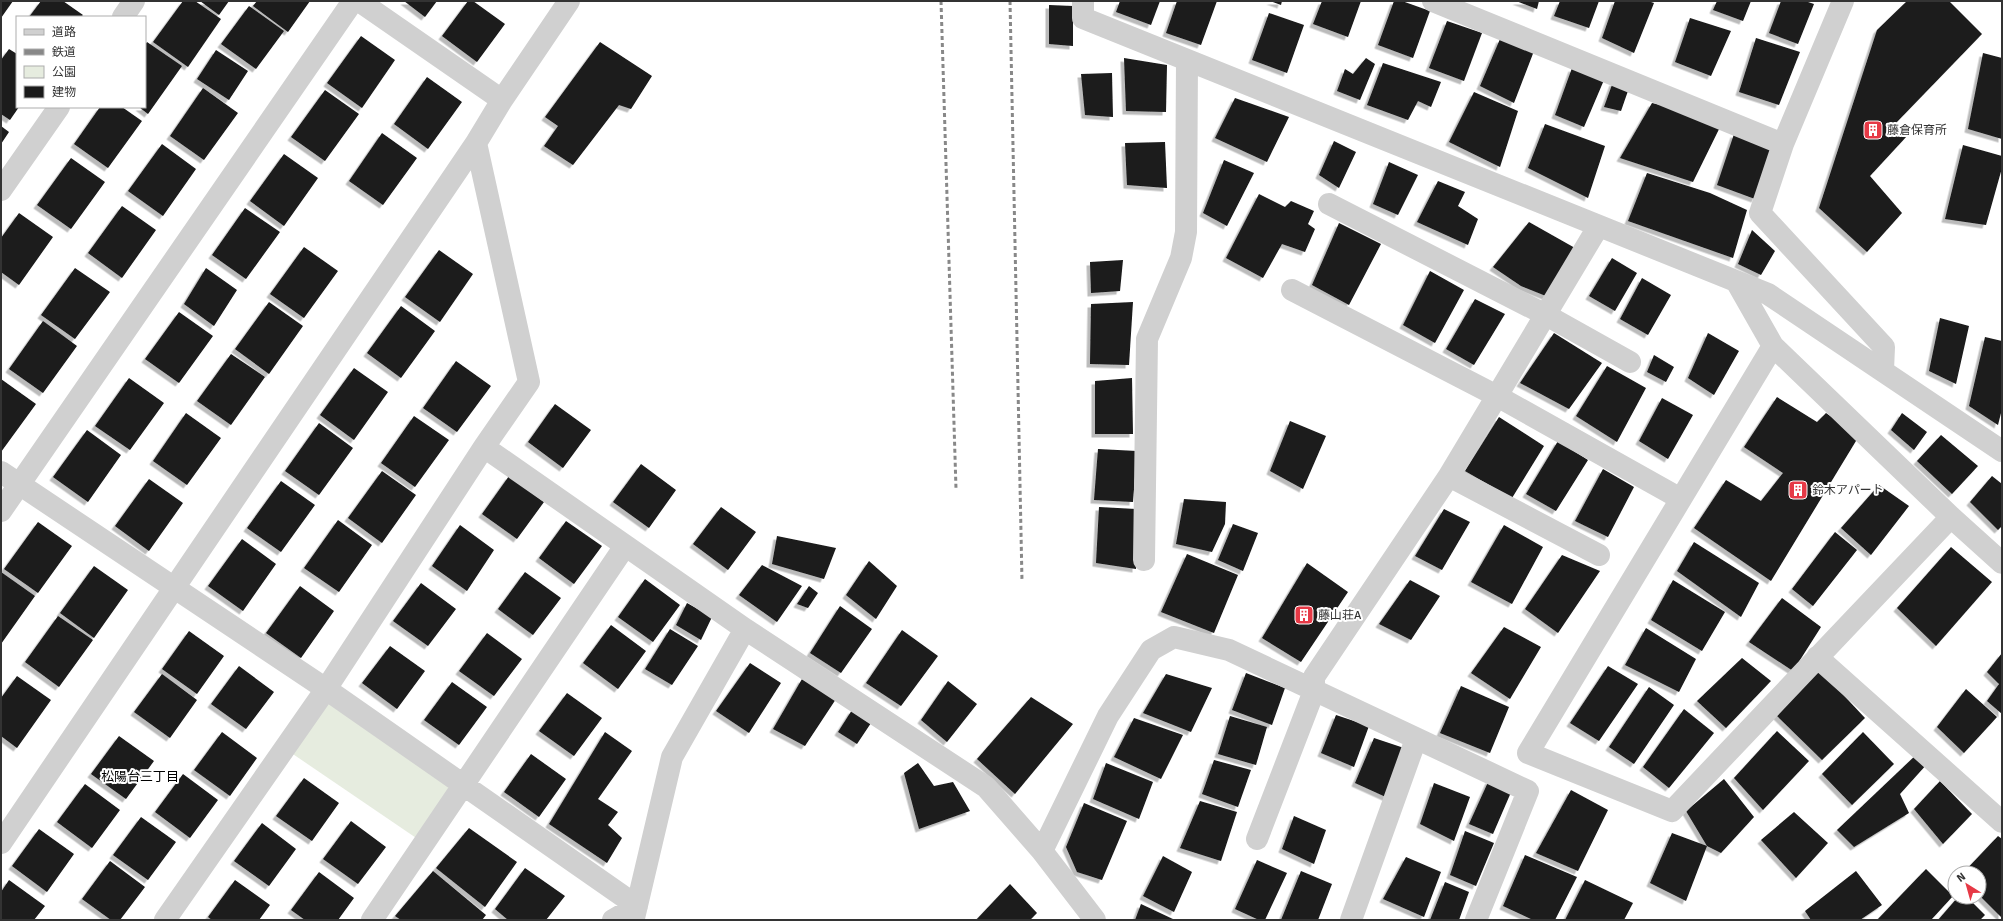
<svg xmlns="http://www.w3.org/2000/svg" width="2003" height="921" font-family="Signika,'Noto Sans JP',sans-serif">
  <defs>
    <filter id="shadow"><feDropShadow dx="-3.5" dy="3.5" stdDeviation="0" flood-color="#0004"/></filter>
  </defs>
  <rect width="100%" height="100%" fill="#fff"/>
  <!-- green -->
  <path fill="#e6ecdf" d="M326 689 464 786 425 844 284 748Z"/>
  <!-- building -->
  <path fill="#1a1a1a" filter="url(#shadow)" d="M1 1H13L1 18Z
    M41 1H63L83 15 81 17H29Z
    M183 1H195L221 19 188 67 153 42Z
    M200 1H229L219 15Z
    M257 1H310L288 32 253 6Z
    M404 1H437L425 17Z
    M468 1H473L505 24 477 62 442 36Z
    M1120 1H1160L1151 25 1116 12Z
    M1177 1H1217L1201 45 1166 33Z
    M1270 1H1282L1281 5Z
    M1322 1H1361L1348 37 1313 24Z
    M1394 1H1402L1430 11 1413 58 1378 45Z
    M1516 1H1539L1537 9Z
    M1560 1H1599L1589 28 1554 16Z
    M1615 1H1648L1654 3 1634 53 1602 38Z
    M1717 1H1751L1743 21 1713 10Z
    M1781 1H1805L1814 4 1798 44 1769 33Z
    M1907 1H1949L1982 34 1895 124 1907 136 1870 176 1902 213 1867 252 1819 208 1877 30Z
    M1049 5 1073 6V46L1049 44Z
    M249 6 284 31 256 69 221 44Z
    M1269 13 1304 25 1287 73 1252 60Z
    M1690 18 1731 31 1711 76 1675 62Z
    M1447 21 1482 33 1464 81 1429 68Z
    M361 36 395 60 362 108 327 83Z
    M1756 38 1800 52 1779 105 1739 92Z
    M1500 39 1534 51 1514 103 1480 86Z
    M147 42 182 66 148 114 139 107H145V45Z
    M600 42 652 76 631 109 619 105 573 165 544 146 558 126 545 117Z
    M9 49 17 54V107H19L10 120 1 114V60Z
    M216 50 248 71 229 100 197 79Z
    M1983 53 2002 58V139L1968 129Z
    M1124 58 1167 65 1166 112 1126 111Z
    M1366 58 1375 64 1360 100 1337 91 1345 69 1353 74Z
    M1383 63 1441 82 1431 107 1418 101 1408 120 1367 105Z
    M1572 68 1604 80 1584 127 1555 115Z
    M1112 73 1113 117 1085 115 1081 74Z
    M427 77 462 102 428 149 394 124Z
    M1613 82 1629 88 1621 111 1604 107Z
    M203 88 238 113 204 160 170 136Z
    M325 90 359 114 325 161 291 137Z
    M1474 92 1518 111 1500 167 1449 142Z
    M1235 98 1289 117 1267 162 1215 138Z
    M1652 103 1724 119 1693 182 1620 158Z
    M100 107H122L142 121 108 168 74 144Z
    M1545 124 1605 146 1588 198 1528 168Z
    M1 126 9 132 1 144Z
    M382 133 417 158 383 205 349 181Z
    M1734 134 1776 147 1755 199 1717 185Z
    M1334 141 1356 152 1339 188 1319 175Z
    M1165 142 1167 188 1127 185 1125 143Z
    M162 144 196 169 163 216 128 191Z
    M1963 145 2002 156V168L1986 225 1945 219Z
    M284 154 318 178 284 226 250 201Z
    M71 158 105 182 71 229 37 205Z
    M1224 160 1254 173 1227 226 1203 213Z
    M1389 162 1418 175 1398 215 1373 204Z
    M1647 173 1710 193 1747 210 1733 258 1628 221Z
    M1438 181 1465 192 1458 206 1478 219 1468 245 1417 222Z
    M1259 194 1285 207 1291 201 1314 211 1308 224 1315 229 1305 252 1282 244 1263 278 1226 258Z
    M122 206 156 230 122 278 88 253Z
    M245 208 280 232 246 279 212 255Z
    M19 213 53 237 19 285 1 272V238Z
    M1529 222 1575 248 1546 296 1521 286 1493 267Z
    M1339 223 1381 244 1349 305 1312 285Z
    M1752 230 1775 251 1761 275 1738 264Z
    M304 247 338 271 304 318 270 294Z
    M439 250 473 274 440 322 405 297Z
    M1612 258 1637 273 1615 311 1589 296Z
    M1123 260 1120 291 1091 293 1090 262Z
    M75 268 110 292 75 339 41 315Z
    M206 268 237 290 214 326 184 304Z
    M1430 271 1464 290 1435 343 1403 325Z
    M1642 278 1671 295 1648 335 1620 319Z
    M1475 299 1505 314 1474 365 1446 349Z
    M269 302 303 326 269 374 235 349Z
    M1133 302 1129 365 1090 364 1091 304Z
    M401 306 435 331 401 378 367 353Z
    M179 312 213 336 179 383 145 359Z
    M1940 318 1969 326 1956 384 1929 371Z
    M43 321 77 346 43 393 9 369Z
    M1554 333 1602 363 1569 409 1520 383Z
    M1708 333 1739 351 1714 395 1688 378Z
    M1985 337 2002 341V409L1998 425 1969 406Z
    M231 354 265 377 231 425 197 401Z
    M1654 355 1674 367 1666 382 1647 372Z
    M456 361 491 386 457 432 423 408Z
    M1607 366 1646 388 1617 442 1576 416Z
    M354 368 388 392 354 440 320 415Z
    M129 378 164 403 130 450 95 426Z
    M1132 378 1133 434H1095V381Z
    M1 379 36 404 1 452Z
    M1777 397 1817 422 1826 413 1859 436 1771 581 1694 528 1726 480 1761 501 1783 473 1744 447Z
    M1662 398 1693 415 1668 459 1639 441Z
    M555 404 591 430 563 468 528 442Z
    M186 413 221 438 187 485 153 461Z
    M1902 413 1927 432 1914 450 1891 430Z
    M414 416 449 440 415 487 381 463Z
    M1499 417 1544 446 1512 498 1465 471Z
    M1290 421 1326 436 1303 489 1270 471Z
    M319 423 353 448 319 495 285 471Z
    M87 430 121 455 88 502 53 477Z
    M1941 435 1978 466 1952 494 1917 461Z
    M1558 441 1588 460 1556 511 1526 494Z
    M1098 449 1137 451 1133 502 1094 500Z
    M641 464 676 490 649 528 613 502Z
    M1603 469 1634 487 1608 537 1575 521Z
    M382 471 416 495 382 543 348 518Z
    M509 476 544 502 517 539 482 514Z
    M1992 476 2002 484V526L1998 530 1970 502Z
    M149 479 183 503 149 551 115 526Z
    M281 481 315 505 281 552 247 528Z
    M1879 485 1909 506 1871 555 1841 528Z
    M1184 499 1226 502 1225 524 1212 552 1176 544Z
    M721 507 756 532 728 570 693 544Z
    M1099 507 1136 509V569L1096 563Z
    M1444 509 1470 522 1442 570 1415 556Z
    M338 520 372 545 339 592 304 568Z
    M566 521 602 546 574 584 539 558Z
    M38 522 72 546 38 593 4 569Z
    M1233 524 1258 533 1243 571 1218 560Z
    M460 525 494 550 467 591 432 566Z
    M1504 525 1543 547 1512 604 1471 582Z
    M1835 532 1857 550 1813 606 1792 589Z
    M777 536 836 548 824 579 772 564Z
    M242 539 276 564 243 611 208 586Z
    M1694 542 1759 583 1741 617 1677 571Z
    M1951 547 1992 582 1936 646 1897 608Z
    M1187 554 1238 575 1214 633 1161 612Z
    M1562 555 1600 571 1558 633 1525 609Z
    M869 561 897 586 876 619 846 595Z
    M1307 563 1348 592 1301 662 1262 638Z
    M762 565 802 586 777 622 739 595Z
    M94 566 128 590 94 638 60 613Z
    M1 572 35 596 1 644Z
    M525 572 561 598 533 635 498 609Z
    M645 579 680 605 653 642 618 617Z
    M1410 580 1440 596 1411 640 1379 624Z
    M1673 580 1725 612 1702 651 1651 620Z
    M421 583 456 609 428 646 393 621Z
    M300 586 334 611 301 658 266 633Z
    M809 586 818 593 808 608 797 604Z
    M1782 598 1821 627 1793 671 1749 642Z
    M687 603 712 617 701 640 676 625Z
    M840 606 872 629 841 673 810 653Z
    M58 616 93 640 59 687 25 662Z
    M611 625 646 651 618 689 583 663Z
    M1504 627 1541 647 1510 699 1471 673Z
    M1646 628 1696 659 1679 692 1625 665Z
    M670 629 698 646 672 685 645 669Z
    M902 630 938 656 901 706 866 683Z
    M189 631 224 656 197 694 162 669Z
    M487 633 522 659 494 696 459 671Z
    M390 646 425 671 397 709 362 683Z
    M2002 653V714L1987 701 1999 684 1987 672Z
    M1742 658 1771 681 1726 728 1697 701Z
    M750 663 781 683 749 733 716 711Z
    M239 666 274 692 246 729 211 704Z
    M1608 666 1638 684 1599 741 1570 723Z
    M1819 669 1865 718 1822 760 1775 714Z
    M1246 673 1285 688 1272 725 1232 710Z
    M162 674 197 700 170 738 134 712Z
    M1166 674 1212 688 1191 732 1143 713Z
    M17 676 51 700 17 748 1 736V698Z
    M802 679 836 699 805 746 773 729Z
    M948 681 977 704 947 742 921 720Z
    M452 682 487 707 459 745 424 720Z
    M1461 686 1509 707 1490 753 1440 733Z
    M1649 687 1674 705 1634 764 1609 747Z
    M1966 689 1997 717 1964 753 1937 727Z
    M567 693 602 718 574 756 539 731Z
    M1031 697 1073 724 1015 794 977 759Z
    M1684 709 1714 733 1669 788 1643 767Z
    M852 710 871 723 857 744 838 732Z
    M1336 715 1369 726 1354 767 1321 753Z
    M1230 716 1267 727 1256 765 1218 754Z
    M1134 718 1183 735 1161 779 1114 757Z
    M1777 731 1809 761 1763 810 1734 778Z
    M222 732 257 758 230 796 194 770Z
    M605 732 632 751 598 799 618 812 608 825 622 838 607 863 549 824Z
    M1863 732 1894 764 1852 805 1822 774Z
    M119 736 154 761 126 799 91 774Z
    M1374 738 1404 748 1388 798 1355 783Z
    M531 754 566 779 539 817 504 792Z
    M1917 754 1927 764 1900 794 1909 813 1854 847 1837 830Z
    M1214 760 1251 770 1238 807 1202 794Z
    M918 763 934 786 953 782 970 811 919 829 904 773Z
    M1106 763 1153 782 1139 819 1093 799Z
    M183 774 218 800 190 838 155 812Z
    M304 778 339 803 312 841 276 816Z
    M1724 779 1754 817 1721 853 1707 846 1686 811Z
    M1489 780 1512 790 1493 834 1469 824Z
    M1940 781 1972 814 1943 844 1914 809Z
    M1434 783 1470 797 1454 841 1420 824Z
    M85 784 120 810 92 848 57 822Z
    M1571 790 1608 810 1578 871 1536 853Z
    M1200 801 1237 812 1221 861 1180 848Z
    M1084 803 1127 821 1102 880 1077 872 1066 847Z
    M1794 812 1828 843 1796 878 1761 840Z
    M1294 816 1326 830 1314 864 1282 849Z
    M141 817 176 842 148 880 113 855Z
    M351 821 386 847 358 884 323 859Z
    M262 823 296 849 269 886 234 861Z
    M469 828 517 862 485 907 436 868Z
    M39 829 74 854 47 892 12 866Z
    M1465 831 1494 843 1476 886 1450 875Z
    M1672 833 1707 846 1686 901 1650 883Z
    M1998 836 2002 839V918L1979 895V873H1963Z
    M1525 855 1577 877 1555 920H1533L1503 906Z
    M1163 856 1192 872 1174 912 1143 896Z
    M1406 857 1441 872 1424 917 1383 899Z
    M1257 860 1287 873 1265 920H1259L1235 909Z
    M110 861 145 887 120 920H111L82 899Z
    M525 868 565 896 546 920H508L495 909Z
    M1926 869 1953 896 1931 920H1877Z
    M433 871 486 915 482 920H401L395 916Z
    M1301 871 1332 884 1318 920H1281Z
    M1856 871 1882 905 1860 920H1811L1805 911Z
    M319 872 354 898 338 920H305L291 910Z
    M9 880 45 906 34 920H1V892Z
    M235 880 270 905 259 920H212L208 917Z
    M1585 880 1633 903 1624 920H1565Z
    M1445 882 1469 892 1459 920H1430Z
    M1010 884 1037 913 1030 920H976Z
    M1958 897H1967L1985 915 1980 920H1938Z
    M1141 904 1175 920H1135Z"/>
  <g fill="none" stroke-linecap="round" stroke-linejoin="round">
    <!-- minor -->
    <path stroke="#d0d0d0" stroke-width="22" d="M359 1 502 100
      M1083 1V18L1768 294 2002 451
      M1433 1 1783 144 1843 1
      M123 17 134 1
      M476 143 529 382 484 447 745 629 986 787 1042 851 1095 920
      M1783 144 1760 213 1884 347 1883 370
      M1 190 59 107
      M1329 204 1546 315 1630 362
      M1736 281 1773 346 1951 517 2002 563
      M1292 290 1497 396 1681 499
      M1773 346 1528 753 1672 811 1951 517
      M1 472 326 689 637 906 613 920
      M1449 476 1599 555
      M1 511 353 1
      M1144 560 1147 339 1181 258 1186 232 1187 60
      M1817 657 2002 822
      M1257 839 1314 691V677L1449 476 1598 227
      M1 843 476 143 502 100 569 1
      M1042 851 1108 716 1151 650 1174 637 1229 650 1528 791 1476 920
      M634 918 672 757 745 629
      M165 920 326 689 484 447
      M372 920 625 546
      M1351 920 1416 739"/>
    <!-- rail -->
    <path stroke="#888" stroke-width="3" stroke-dasharray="4 3" stroke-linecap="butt" d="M941 1 956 489
      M1010 1 1022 581"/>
  </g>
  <!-- icons -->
  <defs>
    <symbol id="building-square" viewBox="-11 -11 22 22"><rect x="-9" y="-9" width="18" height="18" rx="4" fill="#e63946" stroke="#fff"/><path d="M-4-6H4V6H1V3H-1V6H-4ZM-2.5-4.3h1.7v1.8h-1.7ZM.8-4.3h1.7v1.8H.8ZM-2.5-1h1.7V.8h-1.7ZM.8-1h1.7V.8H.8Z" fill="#fff"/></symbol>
  </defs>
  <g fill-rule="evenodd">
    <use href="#building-square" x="1862" y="119" width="22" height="22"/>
    <use href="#building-square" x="1787" y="479" width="22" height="22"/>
    <use href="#building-square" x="1293" y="604" width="22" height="22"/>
  </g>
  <g text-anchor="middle" stroke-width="4" stroke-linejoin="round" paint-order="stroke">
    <!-- poi labels -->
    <g font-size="12" fill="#333" stroke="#fff" text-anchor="start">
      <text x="1887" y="134">藤倉保育所</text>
      <text x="1812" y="494">鈴木アパート</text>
      <text x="1318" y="619">藤山荘A</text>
    </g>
    <!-- neighbourhood labels -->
    <g font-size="13" fill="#000" stroke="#fff">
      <text x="140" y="781">松陽台三丁目</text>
    </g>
  </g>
  <!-- border -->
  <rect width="2003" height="921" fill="none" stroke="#333333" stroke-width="4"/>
  <!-- legend -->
  <rect x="16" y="16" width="130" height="92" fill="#ffffff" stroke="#adadad"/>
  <rect x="24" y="29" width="20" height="6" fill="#d0d0d0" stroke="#adadad"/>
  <text x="52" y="36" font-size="12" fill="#333333">道路</text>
  <rect x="24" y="49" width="20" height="6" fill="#888888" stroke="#adadad"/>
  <text x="52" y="56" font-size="12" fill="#333333">鉄道</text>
  <rect x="24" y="66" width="20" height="12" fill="#e6ecdf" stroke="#adadad"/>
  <text x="52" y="76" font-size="12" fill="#333333">公園</text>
  <rect x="24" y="86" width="20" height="12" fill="#1a1a1a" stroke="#adadad"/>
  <text x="52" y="96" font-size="12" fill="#333333">建物</text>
  <!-- north arrow -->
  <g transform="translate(1967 885) rotate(323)"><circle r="19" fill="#ffffff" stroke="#adadad"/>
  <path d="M0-3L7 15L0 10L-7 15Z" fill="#e63946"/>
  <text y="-6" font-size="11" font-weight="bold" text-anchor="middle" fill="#333333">N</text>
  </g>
</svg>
